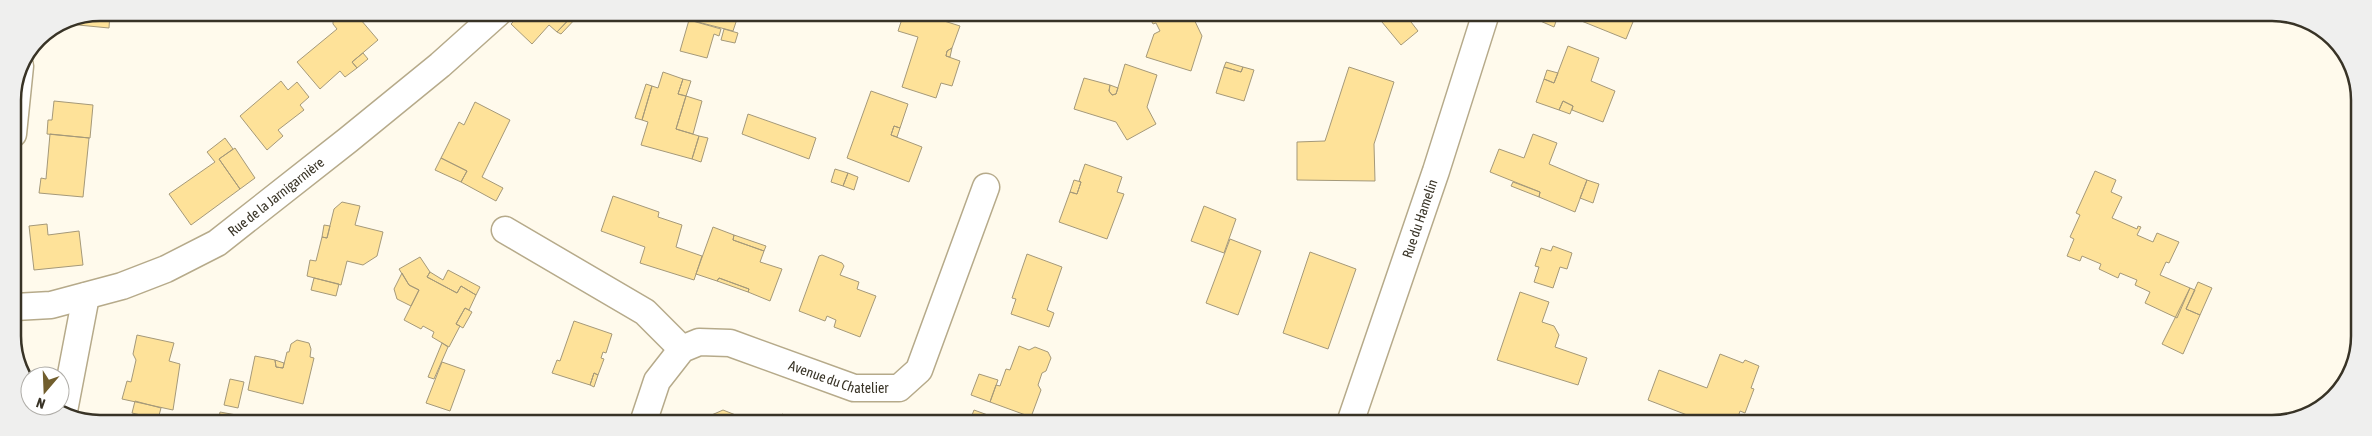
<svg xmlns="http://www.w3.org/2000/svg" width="2372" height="436" font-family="'Asap Condensed',sans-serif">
  <rect width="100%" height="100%" fill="#fffaec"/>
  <!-- building -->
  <path fill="#fee299" stroke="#a59979" d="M100 12 110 13 109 28 68 24 69 19Z
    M333 13H355L378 40 352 62 357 68 345 77 340 71 320 89 297 62 337 29 333 24Z
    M522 13H575L557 32 549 25 532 44 511 24Z
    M575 13 579 15 561 34 557 32Z
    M667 13H688L686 19Z
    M692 13H739L733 31 690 20Z
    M904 13H926L925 15 960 26 952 48 947 51 946 56 960 61 952 86 941 83 936 98 902 87 918 37 898 31Z
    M1147 13H1191L1202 36 1191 71 1146 57 1154 34 1160 31 1156 23 1153 24Z
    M1380 13H1414L1411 22 1418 31 1401 45 1377 16Z
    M1541 13H1559L1554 27 1538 20Z
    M1576 13H1626L1635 17 1626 39 1574 18Z
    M2288 15 2318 30 2286 22Z
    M689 20 721 29 719 36 714 34 707 58 680 51Z
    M724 29 738 33 735 43 721 40Z
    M1568 46 1599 58 1591 81 1615 91 1603 122 1572 110 1573 106 1563 101 1559 110 1536 102 1544 79 1554 83Z
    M952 48 950 57 946 56 947 51Z
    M363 53 368 59 357 68 352 62Z
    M1226 62 1243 67 1241 72 1224 67Z
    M1125 64 1157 75 1147 107 1156 124 1127 140 1116 122 1074 109 1084 78 1110 85 1109 91 1112 95 1116 94Z
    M1224 67 1241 72 1243 67 1254 70 1244 101 1216 93Z
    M1349 67 1394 82 1374 144 1375 181 1297 180V142L1325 141Z
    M1547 70 1558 73 1554 83 1544 79Z
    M663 72 683 79 678 94 686 96 676 129 699 136 692 159 641 145 648 122 642 120 652 86 658 88Z
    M683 79 691 81 686 96 678 94Z
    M281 81 288 90 297 82 309 97 300 105 304 110 278 130 283 136 267 150 240 116Z
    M646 84 652 86 642 120 635 118Z
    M1110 85 1118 88 1116 94 1112 95 1109 91Z
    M871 91 908 104 900 128 894 126 891 135 922 147 909 182 847 158Z
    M686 96 702 101 693 134 676 129Z
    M54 101 93 105 90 138 47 134 48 120H52Z
    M1563 101 1573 106 1570 114 1559 110Z
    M475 102 510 120 482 177 503 188 496 201 461 182 467 171 441 158 459 122 464 125Z
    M748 114 816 138 809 159 742 134Z
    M894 126 900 128 897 137 891 135Z
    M50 134 89 138 83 197 39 193 41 178 46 179Z
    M1533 134 1557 143 1549 164 1587 180 1575 212 1539 197 1540 192 1490 172 1499 149 1524 158Z
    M699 136 708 138 701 162 692 159Z
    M225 138 233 149 219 159 240 189 191 225 169 194 215 162 207 152Z
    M235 148 255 178 240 189 219 159Z
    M441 158 467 171 461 182 435 170Z
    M1085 164 1122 177 1117 192 1124 194 1107 239 1059 222 1070 192 1077 194 1081 182 1079 181Z
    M835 169 848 173 843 186 831 182Z
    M2095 171 2116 180 2111 192 2122 197 2112 218 2137 229 2138 226 2141 227 2137 235 2153 242 2157 233 2179 242 2169 263 2166 262 2160 275 2190 288 2177 318 2145 303 2150 292 2135 285 2137 280 2120 273 2118 278 2099 269 2101 264 2082 256 2080 261 2067 256 2074 239 2070 237 2080 215 2076 213Z
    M848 173 858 177 854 190 843 186Z
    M1074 180 1081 182 1077 194 1070 192Z
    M1587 180 1599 184 1593 203 1580 198Z
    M1513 182 1540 192 1539 197 1511 186Z
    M613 196 659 212 658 217 682 225 676 247 702 256 694 280 640 263 645 247 601 231Z
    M342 202 360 206 355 225 383 232 377 256 363 265 347 261 341 285 307 276 310 260 316 261 322 237 327 238 334 209Z
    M1204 206 1236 219 1224 253 1191 241Z
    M47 224 48 235 79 231 83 265 34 270 29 226Z
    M324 225 330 226 327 238 322 237Z
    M713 227 734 235 733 240 764 251 760 262 782 269 770 301 748 292 749 289 719 278 717 281 696 274Z
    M734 235 766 246 764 251 733 240Z
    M1230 239 1261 251 1238 315 1206 303Z
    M1553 246 1572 253 1567 269 1560 267 1553 288 1534 282 1539 267 1535 266 1541 248 1551 251Z
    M1310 252 1356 269 1328 349 1283 333Z
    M1027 254 1062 267 1047 310 1054 313 1049 327 1011 314 1016 299 1012 298Z
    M822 255 842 263 844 266 840 275 859 282 857 289 876 296 860 337 834 327 836 320 827 316 825 321 799 311 819 256Z
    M420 257 430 272 427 277 457 293 461 286 476 295 469 310 465 308 456 324 460 326 449 347 432 337 434 332 423 326 421 329 404 320 419 290 409 285 399 269Z
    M448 270 480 287 476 295 461 286 457 293 427 277 430 272 443 280Z
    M402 273 409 285 419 290 411 306 397 299 394 289Z
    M314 278 339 284 336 296 311 290Z
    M719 278 749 289 748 292 717 281Z
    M2198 282 2212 288 2200 315 2186 309Z
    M2190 288 2195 290 2186 309 2200 315 2183 354 2162 344Z
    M1520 292 1549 302 1542 322 1554 326 1559 335 1555 347 1587 358 1578 385 1497 360Z
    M465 308 472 312 463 328 456 324Z
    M574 321 612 334 606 353 603 352 601 358 604 359 598 375 594 373 590 385 552 373 557 360 560 361Z
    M137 335 174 343 169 361 180 364 173 410 122 399 127 381 131 382 136 360 133 354Z
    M297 340 309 343 311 349 310 357 314 358 303 404 248 390 255 356 275 360 276 367 283 368 287 352H289L291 344Z
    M442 343 448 347 434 379 428 377Z
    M1019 346 1029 350 1035 347 1048 352 1051 358 1046 371 1042 373 1038 385 1041 390 1031 417 990 402 996 385 1000 386 1006 369 1010 370Z
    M1720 354 1743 363 1745 360 1759 366 1751 388 1754 389 1745 413 1740 411 1736 423H1708L1648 400 1659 370 1707 388Z
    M275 360 284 363 283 368 276 367Z
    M442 362 465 370 450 411 426 403Z
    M594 373 598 375 594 387 590 385Z
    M979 374 998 380 990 402 971 395Z
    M230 379 244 382 238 408 224 405Z
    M135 401 161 408 158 419 132 413Z
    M723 410 756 423H704L707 417Z
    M974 410 1007 422V423H969Z
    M220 412 242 416 241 423H218Z
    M782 414 806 423H779Z
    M560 416 582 423H558Z"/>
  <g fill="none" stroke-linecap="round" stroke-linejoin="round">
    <defs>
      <g id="street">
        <path d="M13 134 20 66"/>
        <path d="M505 230 645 312 682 349"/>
        <path id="s1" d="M15 307 51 305 122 286 166 269 217 243 348 140 440 65 498 13"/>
        <path d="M64 411 86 296"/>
        <path id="s2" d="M643 423 657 381 682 349 699 342 730 343 854 388H899L919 370 986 187"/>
        <path id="s3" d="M1350 423 1436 171 1486 13"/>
      </g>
    </defs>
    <!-- street casing -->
    <use href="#street" stroke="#b6aa8a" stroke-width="29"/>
    <!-- street -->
    <use href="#street" stroke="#fff" stroke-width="26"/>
  </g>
  <g text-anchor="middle" stroke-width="4.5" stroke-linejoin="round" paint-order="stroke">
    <!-- street labels -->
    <g font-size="14" fill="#383326" stroke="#fff">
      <text dy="5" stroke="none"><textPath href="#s1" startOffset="289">Rue de la Jarnigarnière</textPath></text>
      <text dy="5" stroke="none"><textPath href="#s3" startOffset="216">Rue du Hamelin</textPath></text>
      <text dy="5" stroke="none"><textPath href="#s2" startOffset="249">Avenue du Chatelier</textPath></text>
    </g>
  </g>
  <!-- crop -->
  <path d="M0 0H2372V436H0ZM100 21H2272A79 79 0 0 1 2351 100V336A79 79 0 0 1 2272 415H100A79 79 0 0 1 21 336V100A79 79 0 0 1 100 21Z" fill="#efefee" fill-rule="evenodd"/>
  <path fill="none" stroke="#383326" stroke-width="2.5" d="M100 21H2272A79 79 0 0 1 2351 100V336A79 79 0 0 1 2272 415H100A79 79 0 0 1 21 336V100A79 79 0 0 1 100 21Z"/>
  <!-- north arrow -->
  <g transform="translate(45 391) rotate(199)"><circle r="24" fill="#ffffff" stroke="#afada8"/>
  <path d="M0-4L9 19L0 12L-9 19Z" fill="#715e2d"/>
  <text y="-8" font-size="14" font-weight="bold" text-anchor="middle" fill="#383326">N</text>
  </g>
</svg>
